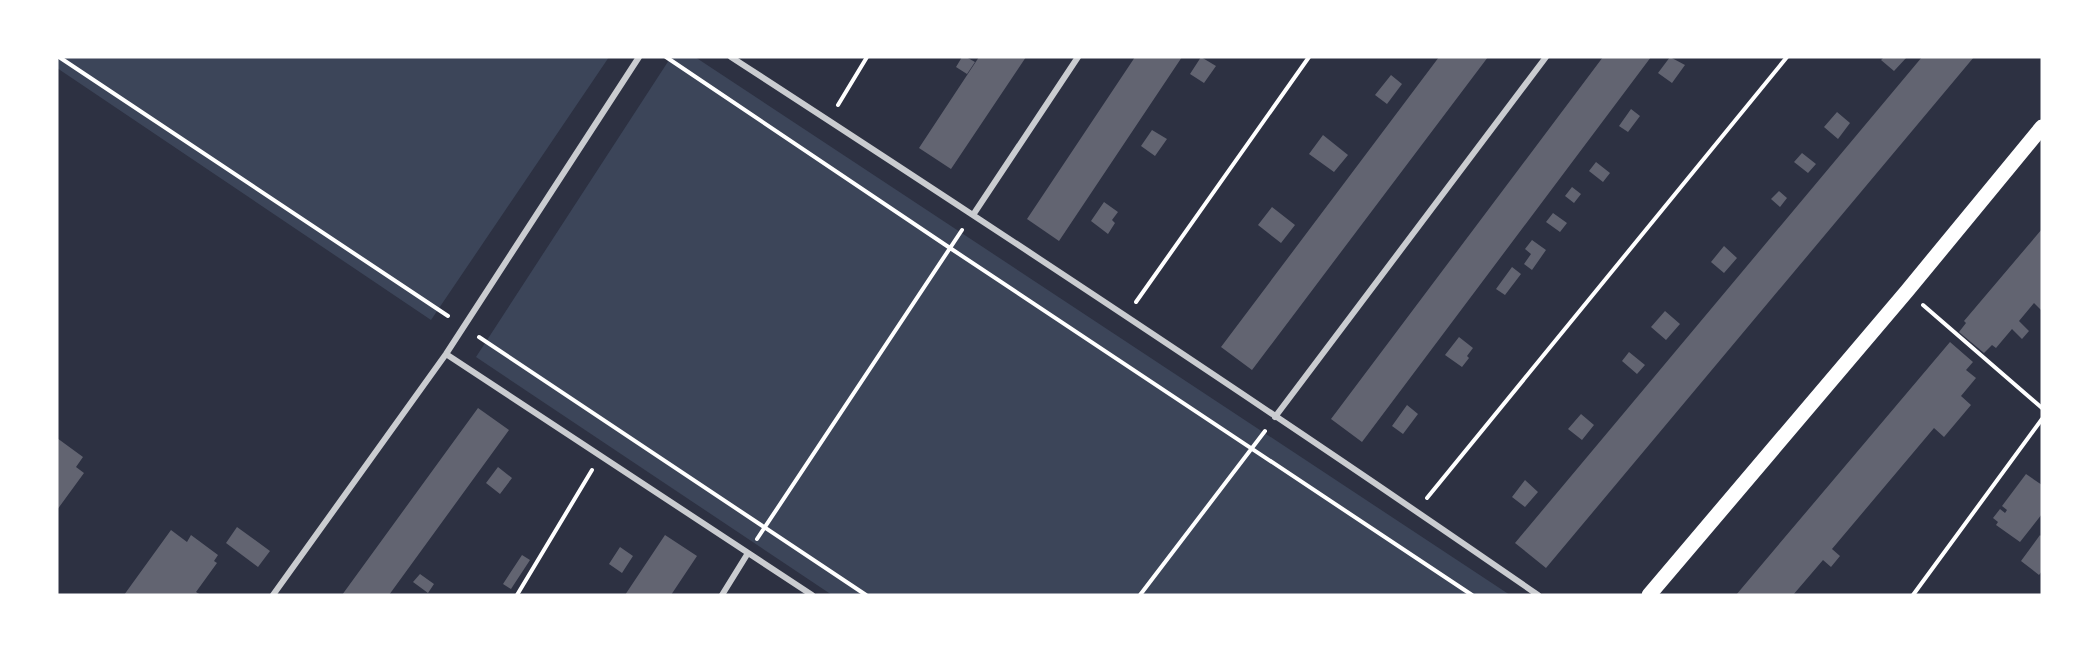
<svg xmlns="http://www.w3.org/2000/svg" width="2099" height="652" font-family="Montserrat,sans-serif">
  <rect width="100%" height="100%" fill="#2d3142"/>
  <!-- green -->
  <path fill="#3c4559" d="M57 57H609L431 320 57 68Z
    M671 57H695L1510 595H832L476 357Z"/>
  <!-- building -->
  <path fill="#626471" d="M962 57H966L975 62 967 74 956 67Z
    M979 57H1026L951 169 919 148Z
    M1135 57H1182L1059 241 1027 219Z
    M1201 57 1216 66 1204 83 1190 74Z
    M1439 57H1488L1252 370 1221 347Z
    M1603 57H1651L1362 442 1331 419Z
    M1670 57 1685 65 1672 83 1658 73Z
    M1884 57H1907L1894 71 1881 60Z
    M1922 57H1974L1546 568 1515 543Z
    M1391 75 1402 84 1387 104 1375 95Z
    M1631 109 1640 116 1628 132 1619 126Z
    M1837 112 1850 123 1838 139 1824 127Z
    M1152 130 1167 139 1155 156 1141 146Z
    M1323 135 1348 155 1334 172 1309 154Z
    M1802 153 1816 164 1808 173 1794 162Z
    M1596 162 1610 173 1603 182 1589 171Z
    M1572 187 1581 194 1574 203 1565 196Z
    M1779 191 1787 198 1780 207 1771 199Z
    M1104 202 1118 212 1112 220 1115 223 1108 234 1091 221Z
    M1272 207 1295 225 1281 243 1258 225Z
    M1553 213 1567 223 1560 232 1546 222Z
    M2042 229 2041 295 2042 311 2034 303 2019 321 2029 331 2022 339 2012 329 1996 348 1992 345 1984 353 1959 332 1966 323 1964 321Z
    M1532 240 1546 250 1532 270 1524 264 1531 254 1525 249Z
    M1724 246 1737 258 1724 273 1711 262Z
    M1512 267 1521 274 1505 295 1496 289Z
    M1665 311 1680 324 1666 340 1651 327Z
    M1459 337 1473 348 1467 356 1469 358 1462 367 1445 355Z
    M1950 342 1973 362 1966 370 1976 378 1961 396 1971 405 1944 437 1934 428 1832 549 1840 556 1831 567 1823 560 1793 595H1736Z
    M1629 352 1645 365 1637 374 1622 361Z
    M1407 405 1418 414 1403 434 1392 426Z
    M478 408 509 430 389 595H342Z
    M1581 414 1594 425 1582 440 1568 429Z
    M57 438 83 457 76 467 84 473 57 510Z
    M498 467 512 478 500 494 486 483Z
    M2026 474 2042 485V514L2020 542 1996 525 1998 522 1993 518 2000 509 2005 513 2007 510 2002 506Z
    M1525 480 1538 492 1525 507 1512 497Z
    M237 527 270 551 258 567 226 543Z
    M171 530 187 542 191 535 218 555 214 561 217 563 196 592 201 595H124Z
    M665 535 697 556 671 595H625Z
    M2040 535 2042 537V571L2039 575 2021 561Z
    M620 547 633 556 622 573 609 564Z
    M522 555 530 560 511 589 503 584Z
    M420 574 434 584 428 593 413 582Z"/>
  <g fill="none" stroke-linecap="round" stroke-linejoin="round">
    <!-- path -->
    <path stroke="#fff" stroke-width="4" d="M59 57 448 316
      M666 57 950 248 1472 595
      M838 105 867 57
      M1136 302 1309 57
      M1923 305 2042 408
      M479 337 866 595
      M1427 498 1787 57
      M757 539 962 230
      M517 595 592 470
      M1140 595 1265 431
      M1913 595 2042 419"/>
    <!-- minor -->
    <path stroke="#caccd0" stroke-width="6" d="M731 57C1002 233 1272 411 1538 595
      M973 215 1078 57
      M446 354 812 595
      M1275 417 1546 57
      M273 595 446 354 639 57
      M722 595 748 553"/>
    <!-- primary -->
    <path stroke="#fff" stroke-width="15" d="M1649 595 1907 291 2042 127"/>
  </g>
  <!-- border -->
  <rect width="2099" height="652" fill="none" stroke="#ffffff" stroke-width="117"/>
</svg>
